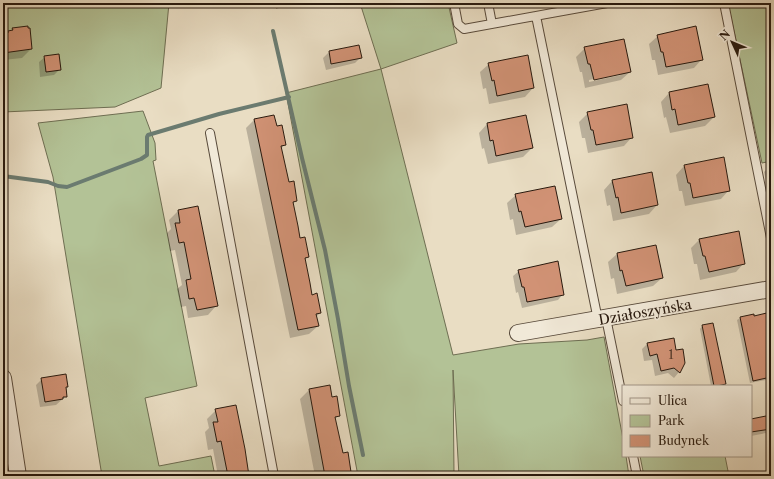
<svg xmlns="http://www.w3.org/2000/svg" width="774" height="479" font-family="'Libre Caslon Text',serif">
  <rect width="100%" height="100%" fill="#e9ddc3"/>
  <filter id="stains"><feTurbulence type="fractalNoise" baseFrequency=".005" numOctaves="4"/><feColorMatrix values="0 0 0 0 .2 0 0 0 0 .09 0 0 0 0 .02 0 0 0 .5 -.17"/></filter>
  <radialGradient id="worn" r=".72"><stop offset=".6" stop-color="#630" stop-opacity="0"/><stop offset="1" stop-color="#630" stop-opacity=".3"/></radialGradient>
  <!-- green -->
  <path fill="#b3c296" stroke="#6e6e52" d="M3 3H169L161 88 115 107 3 112Z
    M276 3H304L276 8Z
    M360 3H448L457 43 381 69 453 355 519 344 587 340 604 337 623 439V456H626L629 476H459L453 370 454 475 358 476 286 93 381 69Z
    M728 3H771V161L762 163Z
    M143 111 155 143 156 160 153 161 197 386 145 398 159 466 211 456 215 476H102L53 177 38 123Z
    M640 456H725L729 476H644Z"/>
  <!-- shadow -->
  <path fill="#0003" fill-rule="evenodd" d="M13 29 31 49 22 58 3 60V35Z
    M658 36 702 59 694 68 658 75 655 60H652L649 44Z
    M585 48 630 72 621 80 585 88 582 72H580L576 57ZM621 73V75L589 82V80Z
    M329 52 360 58 355 63 326 70 323 58Z
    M45 57 60 69 54 75 40 77 39 62Z
    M489 64 533 88 525 97 489 104 486 88 483 89 480 72Z
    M669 93 714 117 705 126 670 133 666 117 664 118 661 102Z
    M588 113 632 137 624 146 588 153 585 138H582L579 122Z
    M525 116 532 148 523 157 488 164 484 148 482 149 479 133 487 124Z
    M254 120 276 128 285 144 281 149 288 184 296 200 292 205 300 240 308 256 304 261 311 296 320 313 316 317 318 326 309 334 290 338 246 128Z
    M684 166 729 190 721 199 685 206 682 191H679L676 175Z
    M771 167V202L764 172 768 168Z
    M612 181 657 205 649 214 613 221 610 205 607 206 604 190Z
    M516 195 561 219 552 227 516 235 513 219 510 220 507 203Z
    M198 207 216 306 208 315 188 318 186 306 181 307 177 289 182 285 175 250 170 251 167 233 171 229 169 220 178 211Z
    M699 240 744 263 736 272 700 280 697 264H694L691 248Z
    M655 246 662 278 653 286 617 294 614 278 611 279 608 262 617 254Z
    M519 271 563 294 558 300 522 308 518 292 516 293 513 276Z
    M771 313V379L750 383 737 320 740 318 753 315V317Z
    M702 326 725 384 722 386H711L700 329Z
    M648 343 679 372 674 378 668 373 655 376 652 360 644 361 642 349Z
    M42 379 67 386 65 388 66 396 56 405 40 407 36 385Z
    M329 386 331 398 339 415 335 419 342 454 350 471 346 476H315L300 399 309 390Z
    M216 410 249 476H218L213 449 208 450 205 432 209 428 207 419Z
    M771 416V432L751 436V419Z"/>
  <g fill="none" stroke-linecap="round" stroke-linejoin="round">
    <!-- stream -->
    <path stroke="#6b7b70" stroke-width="4" d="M273 31 302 158 325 250 338 319 349 386 363 455
      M3 176 48 182 58 186 67 187 141 159 147 155V137L148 135 219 114 289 97"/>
  </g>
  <!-- building -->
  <path fill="#d19275" stroke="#28190e" d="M28 26V28H30L32 49 3 53V34L8 33V31L13 30 12 28Z
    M696 26 703 60 666 67 663 52H661L657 35Z
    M624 39 631 72 594 80 590 64H588L584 47Z
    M359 45 362 58 331 64 329 51Z
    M59 54 61 70 46 72 44 56Z
    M528 55 534 88 497 96 494 80 492 81 488 63Z
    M708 84 715 117 678 125 675 109 672 110 669 92Z
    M627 104 633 138 596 145 593 130H591L587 112Z
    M274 115 277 126 282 125 286 145 281 146 289 182 294 181 297 201 293 202 298 226 300 238 305 237 309 257 305 258 310 283 312 295 317 293 321 313 316 314 319 326 298 330 254 119Z
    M526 115 533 148 496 156 493 140 490 141 487 123Z
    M724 157 730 191 693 198 690 183H688L684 165Z
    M652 172 658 205 621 213 618 197 616 198 612 180Z
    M555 186 562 219 525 227 521 211 519 212 515 194Z
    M198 206 218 306 197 310 194 298 189 299 186 280 191 279 184 242 179 243 175 223H180L178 210Z
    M739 231 745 264 709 272 705 256H703L699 239Z
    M656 245 663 278 626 286 622 270 620 271 617 253Z
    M558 261 564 295 527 302 524 287H522L518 270Z
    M771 312V377L753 381 740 317 754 314V316Z
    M713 323 726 384 717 386H714L702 325Z
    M674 338 676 350 683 349 685 363 680 373 674 368 661 371 657 354 650 356 647 343Z
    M66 374 68 387H66L67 397H63V399L45 402 41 378Z
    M330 385 332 397 337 396 340 416 335 417 343 453 348 452 351 472 346 473 347 476H325L317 433 309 389Z
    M236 405 245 449 249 476H228L221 441 217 442 213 422H218L215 409Z
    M771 415V429L751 432V419Z"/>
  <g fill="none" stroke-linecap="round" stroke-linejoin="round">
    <defs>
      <path id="lane" d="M454 3 458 24 464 29 607 3
        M488 3 492 24
        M724 3 771 238
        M536 16 598 320
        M210 133 274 476
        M606 318 623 401
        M633 456 637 476"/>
      <path id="street" d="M518 333 771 289
        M3 378 18 476"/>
    </defs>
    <!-- lane casing -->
    <use href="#lane" stroke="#584a3b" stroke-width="10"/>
    <!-- street casing -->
    <use href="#street" stroke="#584a3b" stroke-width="18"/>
    <!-- lane -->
    <use href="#lane" stroke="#f1e9d8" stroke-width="8"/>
    <!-- street -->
    <use href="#street" stroke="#f1e9d8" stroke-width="16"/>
  </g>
  <g text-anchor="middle" stroke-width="3.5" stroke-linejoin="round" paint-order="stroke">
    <!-- number labels -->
    <g font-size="12" fill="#523728">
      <text x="671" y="359">1</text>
    </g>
    <!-- street labels -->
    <g font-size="14" fill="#28190e" stroke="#f1e9d8">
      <text transform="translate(645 312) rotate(-10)" y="5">Działoszyńska</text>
    </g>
  </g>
  <!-- margin -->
  <rect width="774" height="479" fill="none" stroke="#e9ddc3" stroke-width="16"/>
  <rect x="4" y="4" width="766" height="471" fill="none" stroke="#28190e" stroke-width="2"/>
  <rect x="8" y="8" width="758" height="463" fill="none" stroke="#28190e"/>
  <!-- legend -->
  <rect x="622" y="385" width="130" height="72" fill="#f1e9d8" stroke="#a19687"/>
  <rect x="630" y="398" width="20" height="6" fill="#f1e9d8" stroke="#a19687"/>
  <text x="658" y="405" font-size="12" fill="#28190e">Ulica</text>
  <rect x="630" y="415" width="20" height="12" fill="#b3c296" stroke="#a19687"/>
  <text x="658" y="425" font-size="12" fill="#28190e">Park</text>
  <rect x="630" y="435" width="20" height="12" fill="#d19275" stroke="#a19687"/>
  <text x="658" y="445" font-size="12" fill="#28190e">Budynek</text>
  <!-- north arrow -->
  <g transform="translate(732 42) rotate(314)" stroke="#f1e9d8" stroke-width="3" paint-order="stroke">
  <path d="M0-3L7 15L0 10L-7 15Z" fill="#28190e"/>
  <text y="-6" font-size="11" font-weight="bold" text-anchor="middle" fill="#28190e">N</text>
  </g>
  <rect width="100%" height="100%" filter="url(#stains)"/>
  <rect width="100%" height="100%" fill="url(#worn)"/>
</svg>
